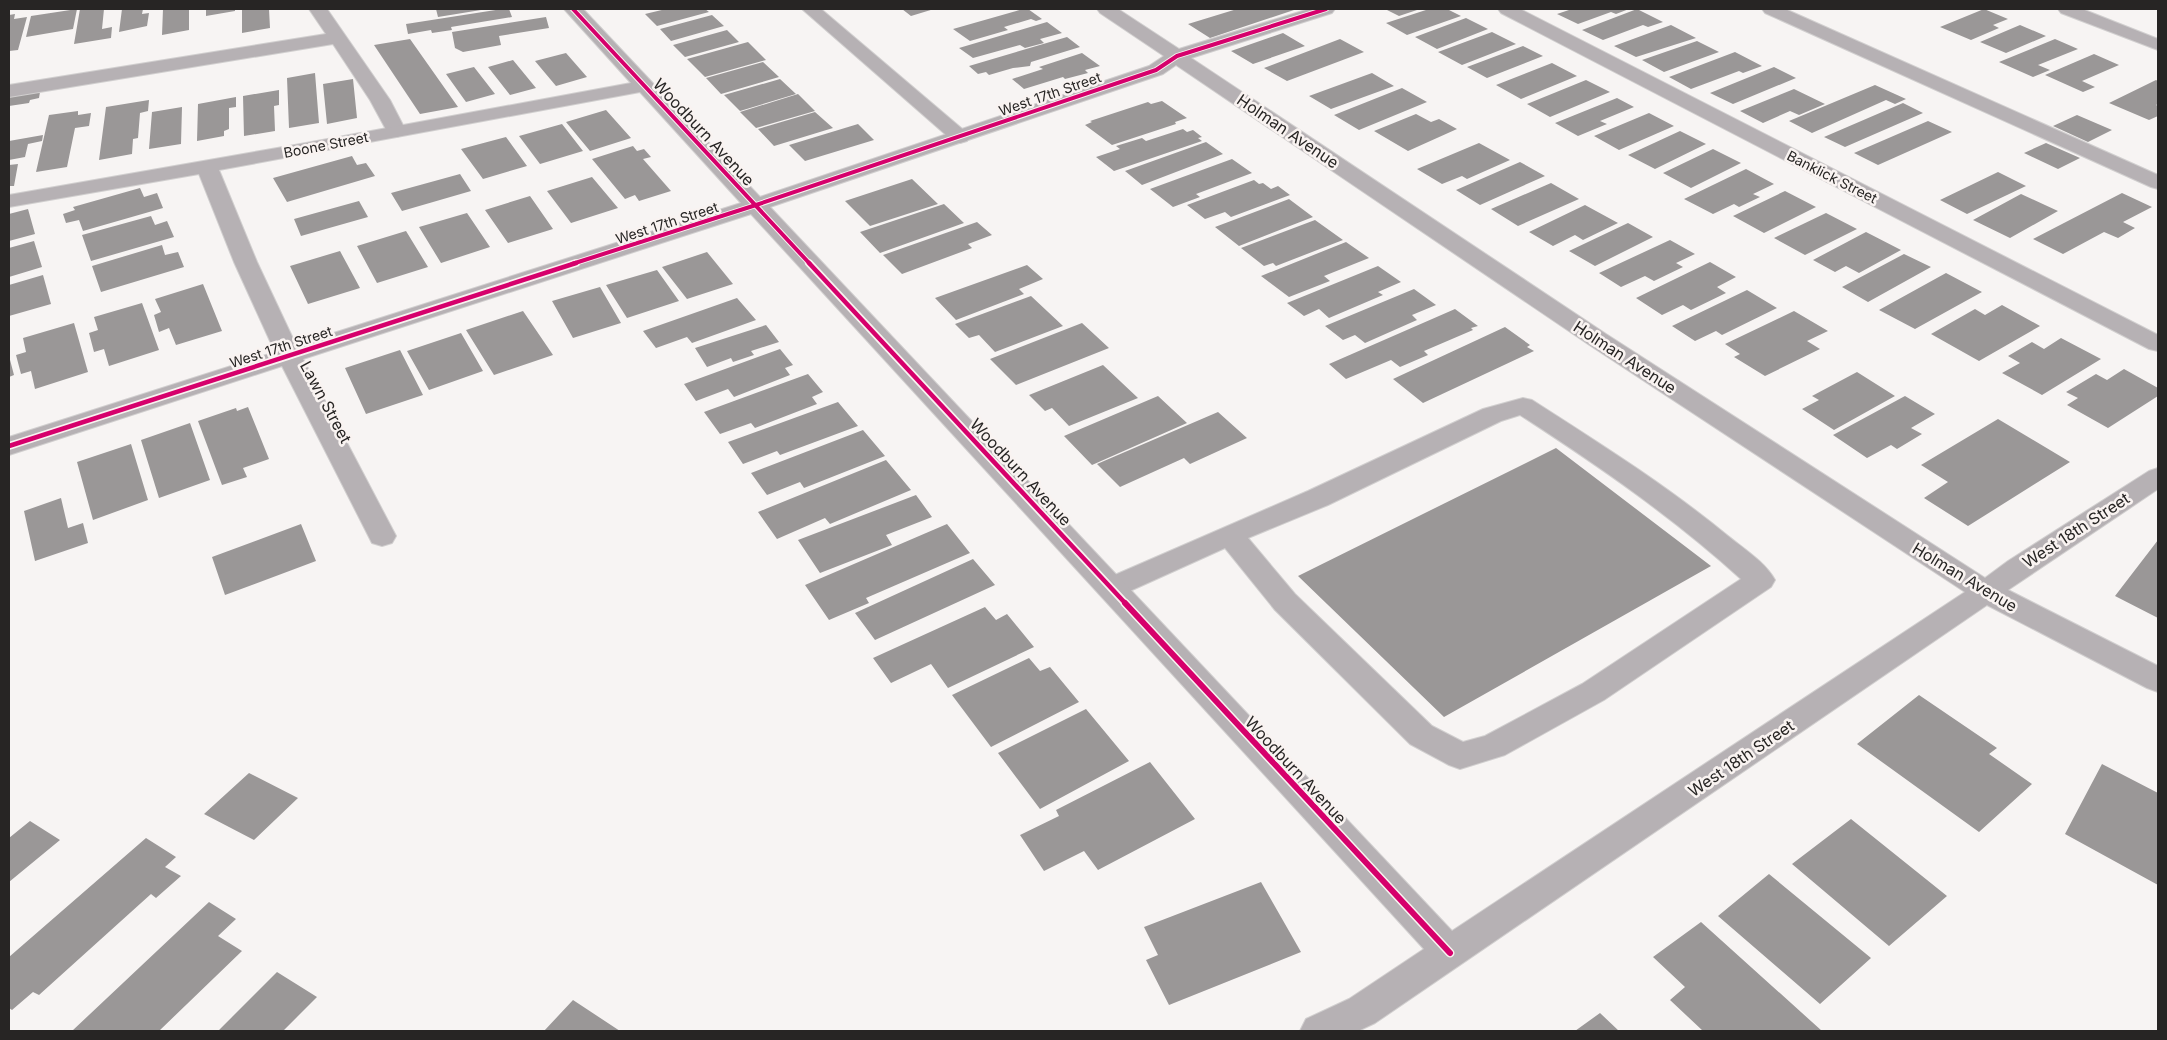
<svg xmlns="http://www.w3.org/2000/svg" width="2167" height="1040" font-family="Inter,sans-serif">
  <rect width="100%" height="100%" fill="#f7f4f3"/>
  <!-- building -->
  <path fill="#9a9797" d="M77 9 73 29 26 37 31 16Z
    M80 9H104L102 29 112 27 111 38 74 44Z
    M122 9H143L142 14 149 13 147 26 119 32Z
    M163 9H189V30L162 35Z
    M206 9H235V11L206 16Z
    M242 9H269L270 28 242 33Z
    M436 9H481V10L438 17Z
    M502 9H509L512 17 451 27 452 30 432 33 431 30 408 34 406 24Z
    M666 9H705L709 12 657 26 645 14Z
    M902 9H934L911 16Z
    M1023 9H1028L1042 19 1036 21 1031 19 1004 27 1008 30 970 41 953 29Z
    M1237 9H1297L1210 38 1188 24Z
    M1385 9H1420L1399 16Z
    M1429 9H1447L1461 16 1407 35 1386 23Z
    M1572 9H1629L1616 14 1611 12 1578 24 1557 14Z
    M1637 9 1663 22 1648 27 1643 25 1603 40 1582 30Z
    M1984 9 2008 19 1993 25 1999 28 1971 40 1940 27Z
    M15 14 14 19 27 17 18 50 9 51V15Z
    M712 15 724 26 671 41 660 29Z
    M546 17 549 28 499 36 501 45 463 52 455 48 452 32Z
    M1466 18 1488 29 1437 49 1415 37Z
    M1047 22 1062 33 1040 39 1044 43 1025 48 1020 45 973 58 959 48Z
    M1671 25 1696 38 1636 57 1614 46Z
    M2020 25 2046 36 2006 53 1980 42Z
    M727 30 739 42 685 57 673 45Z
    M1492 32 1516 44 1462 65 1438 52Z
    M1283 33 1305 46 1253 64 1231 51Z
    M1067 37 1080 47 1031 62 1030 66 1013 68 989 75 986 72 978 74 969 66Z
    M410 39 458 107 420 114 374 45Z
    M1340 39 1364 52 1287 81 1264 68Z
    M2055 39 2078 49 2038 65 2050 70 2033 77 1999 62Z
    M1697 41 1719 52 1664 72 1642 60Z
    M748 42 766 60 705 77 687 59Z
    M1523 46 1543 56 1487 78 1467 67Z
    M1735 52 1762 66 1743 73 1739 71 1691 89 1669 77Z
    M566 53 587 77 556 86 535 61Z
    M1082 53 1100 66 1085 70 1088 73 1065 79 1063 77 1024 89 1012 79 1043 69 1039 67Z
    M2094 54 2119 65 2082 81 2095 87 2083 92 2045 75Z
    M513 60 536 88 510 95 488 67Z
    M763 62 779 77 721 94 706 78Z
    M1552 63 1577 76 1521 99 1496 85Z
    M474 67 495 94 466 102 446 74Z
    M1774 67 1796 78 1733 104 1710 93Z
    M315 73 319 123 289 128 287 78Z
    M1372 73 1394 86 1331 109 1309 96Z
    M353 79 357 118 327 124 323 84Z
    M780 79 796 94 740 111 724 95Z
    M1586 80 1610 92 1550 117 1527 104Z
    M2156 80 2158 81V104L2156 105 2158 106V116L2149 120 2109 103Z
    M1875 85 1906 99 1895 104 1886 100 1812 133 1789 121Z
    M1402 88 1427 102 1359 130 1334 115Z
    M1794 89 1825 104 1799 115 1790 111 1763 123 1740 111Z
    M279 90V105L274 106 275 131 244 136 243 96Z
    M40 92 39 98 30 100 29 103 9 106V96Z
    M798 94 815 111 756 128 740 112Z
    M236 97V107L229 108V129L224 131V136L197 141 198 104Z
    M1617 98 1634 107 1600 121 1607 124 1578 136 1555 123Z
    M149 100 148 111 140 113 138 138 133 139 132 154 99 160 106 107Z
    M1162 101 1187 118 1175 122 1176 124 1112 145 1085 125 1092 122 1090 121 1148 102 1151 104Z
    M1903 103 1923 113 1845 147 1824 137Z
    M182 107 181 144 149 149 152 112Z
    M606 110 631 138 590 151 566 122Z
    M78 111V115L91 113 89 126 75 128 67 167 36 172 49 115Z
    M815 112 833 128 774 146 758 129Z
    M1649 113 1674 126 1619 150 1594 136Z
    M1416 114 1431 122 1439 119 1457 129 1408 151 1374 131Z
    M2077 115 2112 130 2088 142 2053 126Z
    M1928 121 1952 132 1878 165 1854 153Z
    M562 124 583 151 540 164 519 136Z
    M858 124 874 140 805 161 789 145Z
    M1183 129 1187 132 1193 130 1202 137 1198 138 1202 141 1114 171 1096 157 1120 149 1116 146 1142 138 1146 141Z
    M1680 131 1706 144 1655 169 1628 155Z
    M43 135 42 141 28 144 25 157 9 160V141Z
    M506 137 527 166 483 179 461 149Z
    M1206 142 1223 154 1142 185 1125 171Z
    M1479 143 1510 160 1467 179 1462 176 1442 184 1417 169Z
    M2046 143 2080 158 2058 169 2024 153Z
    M633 146 637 151 644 149 651 157 643 159 671 191 639 201 635 195 625 199 592 159Z
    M1713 149 1741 163 1691 188 1663 173Z
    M352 156 357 165 366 163 375 176 287 202 273 178Z
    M1232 159 1252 173 1196 194 1200 197 1173 207 1150 189Z
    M1520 162 1545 176 1480 205 1456 190Z
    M18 164 14 186H9V165Z
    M1746 169 1774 184 1753 194 1760 197 1739 207 1734 204 1713 214 1684 199Z
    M1998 172 2026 186 1967 214 1940 200Z
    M460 174 471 191 402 211 391 193Z
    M592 177 618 208 571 223 547 191Z
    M912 179 938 204 870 226 845 201Z
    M1254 180 1259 184 1263 183 1271 189 1278 186 1290 195 1231 217 1225 212 1205 219 1187 205Z
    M1551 183 1579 199 1518 226 1491 209Z
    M140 188 144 197 157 193 163 208 83 231 79 220 66 223 63 214 75 210 73 207Z
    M1785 191 1816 207 1764 233 1733 216Z
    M2122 193 2152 207 2123 222 2135 228 2118 238 2104 232 2063 254 2033 239Z
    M2021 194 2058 211 2010 238 1973 220Z
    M530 196 553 229 508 243 485 210Z
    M1289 199 1313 217 1239 246 1215 227Z
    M359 201 368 217 301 236 294 219Z
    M944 204 964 223 880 253 860 232Z
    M1585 205 1618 223 1583 240 1575 235 1553 246 1529 232Z
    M28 209 35 234 9 241V214Z
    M467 213 490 247 441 263 419 227Z
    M1826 213 1857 229 1805 255 1774 238Z
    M151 216 155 225 167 221 174 237 91 261 82 235Z
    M1315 220 1343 240 1276 266 1273 263 1264 266 1241 248Z
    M977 222 992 235 968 244 972 248 902 274 883 255Z
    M1628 223 1653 237 1595 266 1569 251Z
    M406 231 428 267 377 283 357 246Z
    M1866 232 1901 250 1859 273 1846 266 1835 272 1813 260Z
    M1670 240 1695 254 1676 263 1683 267 1654 281 1645 276 1621 287 1599 273Z
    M34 241 42 267 9 277V248Z
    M1346 242 1369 258 1324 276 1330 281 1289 297 1261 276Z
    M162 245 165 255 178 252 184 267 101 292 92 266Z
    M340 251 360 288 308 304 290 266Z
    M707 252 733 284 687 299 662 267Z
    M1904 254 1931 267 1868 302 1842 287Z
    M1710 262 1736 277 1717 287 1726 293 1691 310 1683 305 1662 315 1636 298Z
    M1027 265 1043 279 1019 289 1024 294 956 320 935 298Z
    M1378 266 1401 282 1378 292 1383 295 1329 318 1319 309 1304 316 1287 303Z
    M657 270 679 301 627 318 606 285Z
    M1946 273 1982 292 1915 329 1879 310Z
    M43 275 51 304 9 316V285Z
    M203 284 222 331 176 345 169 328 159 332 154 315 161 312 155 299Z
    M600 287 621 323 573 338 552 301Z
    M1414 289 1436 305 1412 315 1417 320 1365 343 1355 335 1343 340 1325 326Z
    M1747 290 1777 308 1722 335 1716 331 1695 341 1672 326Z
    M1031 296 1063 326 995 352 979 335 969 338 955 324Z
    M737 298 756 320 692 343 687 337 656 348 643 331Z
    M142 303 159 350 109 366 104 349 94 352 89 333 98 330 94 317Z
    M2002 305 2040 326 1979 361 1931 334 1975 309 1985 315Z
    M1455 309 1478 326 1471 328 1473 330 1424 351 1428 355 1400 367 1391 360 1346 379 1329 364Z
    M523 311 553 355 494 375 466 330Z
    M1794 311 1828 331 1807 341 1820 349 1765 376 1734 357 1740 354 1725 344Z
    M74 323 88 372 35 389 31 371 21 374 16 355 26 352 23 338Z
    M1082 323 1109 348 1016 385 990 359Z
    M766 325 779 342 751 351 754 355 733 362 731 358 707 367 695 348Z
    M1505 327 1530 345 1527 347 1534 351 1423 403 1393 379Z
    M461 333 483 371 429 390 407 351Z
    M2061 338 2101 359 2042 395 2002 373 2020 363 2008 356 2032 342 2044 349Z
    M780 349 793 365 785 368 790 375 734 397 728 389 696 401 684 384Z
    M400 350 423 395 366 414 345 368Z
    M9 356 14 375 9 377Z
    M1103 365 1138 398 1069 426 1052 408 1045 411 1029 395Z
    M2124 369 2158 388V396L2108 428 2067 405 2078 398 2066 392 2096 374 2107 380Z
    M1857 372 1895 396 1834 430 1802 409 1819 400 1812 396Z
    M808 374 823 392 812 397 817 404 755 428 751 423 720 434 704 412Z
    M1158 396 1187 423 1092 465 1064 436Z
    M1905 396 1935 414 1911 428 1922 434 1897 449 1891 445 1867 458 1833 435Z
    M838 402 858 426 780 455 777 451 743 464 728 442Z
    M248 407 269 459 243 468 247 477 222 485 198 421 236 408 237 411Z
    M1218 412 1247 438 1190 464 1184 458 1120 487 1097 464Z
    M1998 419 2070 462 1968 526 1924 498 1948 482 1921 465Z
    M190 423 210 480 159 498 141 440Z
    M863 430 885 456 804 488 800 482 767 495 751 473Z
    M131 444 148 500 93 520 77 462Z
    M1556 448 1711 566 1444 717 1298 576Z
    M886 460 911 490 830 524 825 518 777 539 758 512Z
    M916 495 932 517 886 535 892 545 820 573 798 540Z
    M61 498 68 528 83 523 88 543 35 561 24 511Z
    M301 524 316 561 225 595 212 557Z
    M947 524 970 553 866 598 869 603 829 620 805 585Z
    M2158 540V618L2115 596Z
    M973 559 995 585 875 640 855 613Z
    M985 607 996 620 1007 614 1034 647 948 688 931 664 891 683 873 658Z
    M1029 658 1040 671 1050 667 1079 702 991 747 952 695Z
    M1919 695 1997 748 1989 754 2032 784 1979 832 1857 744Z
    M1086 709 1129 761 1040 809 998 753Z
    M1150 762 1195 819 1098 870 1084 851 1044 871 1020 835 1059 816 1056 810Z
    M2102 764 2158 793V885L2065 834Z
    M249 773 298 798 254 840 204 814Z
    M1851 819 1947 896 1889 946 1792 864Z
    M30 821 60 840 9 882V838Z
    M146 838 176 857 165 867 181 876 156 898 151 894 39 995 33 992 12 1010 9 1008V957Z
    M1769 874 1871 958 1820 1004 1718 916Z
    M1261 882 1301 952 1169 1005 1146 960 1158 955 1144 927Z
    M209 902 236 919 218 936 242 951 159 1031H72Z
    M1701 922 1822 1031H1703L1670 1000 1685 987 1653 957Z
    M277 972 317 997 283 1031H218Z
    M573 1000 620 1031H544Z
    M1600 1013 1619 1031H1575Z"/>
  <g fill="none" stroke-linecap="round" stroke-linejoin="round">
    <defs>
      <path id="service" d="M309 9H327L390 100 406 131 403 135 396 137 389 135 370 100 333 44 9 97V85L326 34Z
        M802 9H821L967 133 970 137 967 141 960 143 953 141Z
        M1762 9H1785L2158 175V189L2151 187 1765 13Z
        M1523 398 1532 400C1599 443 1666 485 1728 536 1744 549 1765 562 1775 580L1771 587 1604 700 1505 755 1460 769 1449 765 1410 744 1275 610 1225 548 1121 595 1111 598 1101 595 1097 588 1101 581 1308 491 1483 409ZM1520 415C1597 465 1673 517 1741 579L1582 684 1485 736 1463 742 1432 726 1295 594 1248 538 1328 505 1501 421Z"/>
      <path id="minor" d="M564 9H583L760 197 1149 66 1164 56 1100 13 1097 9H1118L1179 49 1309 9H1335L1332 13 1191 58 1606 334 1985 578 2008 561 2149 471 2158 468V489L2008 590 2158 666V692L2147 688 1987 605 1375 1023 1358 1031H1300L1306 1019 1349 999 1424 949 751 214 303 359 396 536 392 543 382 546 372 543 282 366 9 455V437L275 352 234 262 199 174 9 207V195L306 143 631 83ZM1176 65 1588 344 1965 592 1452 931 770 207 1163 74ZM640 92 741 203 296 345 257 262 219 170Z
        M1498 9H1520L2158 335V351L2149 349 1501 13Z"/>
      <path id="tertiary" d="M2058 9H2082L2158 39V50L2061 13Z"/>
    </defs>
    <!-- service casing -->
    <use href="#service" stroke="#d1cfcf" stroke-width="2"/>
    <!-- minor casing -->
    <use href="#minor" stroke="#d1cfcf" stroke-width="2"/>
    <!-- tertiary casing -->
    <use href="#tertiary" stroke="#d1cfcf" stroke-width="2"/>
    <!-- service -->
    <use href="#service" fill="#b6b1b4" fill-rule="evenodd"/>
    <!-- minor -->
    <use href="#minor" fill="#b6b1b4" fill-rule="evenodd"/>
    <!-- tertiary -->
    <use href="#tertiary" fill="#b6b1b4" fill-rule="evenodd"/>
    <defs>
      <path id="cycleway-far2" d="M573 9 810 264
        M572 264 756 205 1156 70 1177 56 1326 9"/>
      <path id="cycleway-far1" d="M809 263 1126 604
        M9 446 576 263"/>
      <path id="cycleway" d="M1125 603 1450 953"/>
    </defs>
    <!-- cycleway-far2 casing -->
    <use href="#cycleway-far2" stroke="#f9f3f1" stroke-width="6"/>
    <!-- cycleway-far1 casing -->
    <use href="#cycleway-far1" stroke="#f9f3f1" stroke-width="8"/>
    <!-- cycleway casing -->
    <use href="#cycleway" stroke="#f9f3f1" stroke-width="9"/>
    <!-- cycleway-far2 -->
    <use href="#cycleway-far2" stroke="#d6006c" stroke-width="4"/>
    <!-- cycleway-far1 -->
    <use href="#cycleway-far1" stroke="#d6006c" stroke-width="4.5"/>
    <!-- cycleway -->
    <use href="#cycleway" stroke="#d6006c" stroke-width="6"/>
  </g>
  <g text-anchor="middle" stroke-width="5" stroke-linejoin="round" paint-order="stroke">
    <!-- far-street labels -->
    <g font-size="14" fill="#272524" stroke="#f9f3f1">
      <text transform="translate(1050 94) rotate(-19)" y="5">West 17th Street</text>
      <text transform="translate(326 145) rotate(-11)" y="5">Boone Street</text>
      <text transform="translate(1832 177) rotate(27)" y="5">Banklick Street</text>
      <text transform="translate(667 223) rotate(-18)" y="5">West 17th Street</text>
      <text transform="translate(281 347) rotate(-18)" y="5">West 17th Street</text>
    </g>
    <!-- street labels -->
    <g font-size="16" fill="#272524" stroke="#f9f3f1">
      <text transform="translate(1288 131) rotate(34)" y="6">Holman Avenue</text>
      <text transform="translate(704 132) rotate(47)" y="6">Woodburn Avenue</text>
      <text transform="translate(1625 357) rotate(33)" y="6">Holman Avenue</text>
      <text transform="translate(326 402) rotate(62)" y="6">Lawn Street</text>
      <text transform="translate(1021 472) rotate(47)" y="6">Woodburn Avenue</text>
      <text transform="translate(2076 530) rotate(-33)" y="6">West 18th Street</text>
      <text transform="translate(1965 577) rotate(31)" y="6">Holman Avenue</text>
      <text transform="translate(1741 758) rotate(-34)" y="6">West 18th Street</text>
      <text transform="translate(1296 770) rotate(47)" y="6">Woodburn Avenue</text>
    </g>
  </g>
  <!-- border -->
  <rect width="2167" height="1040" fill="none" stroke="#272524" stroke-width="20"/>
</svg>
